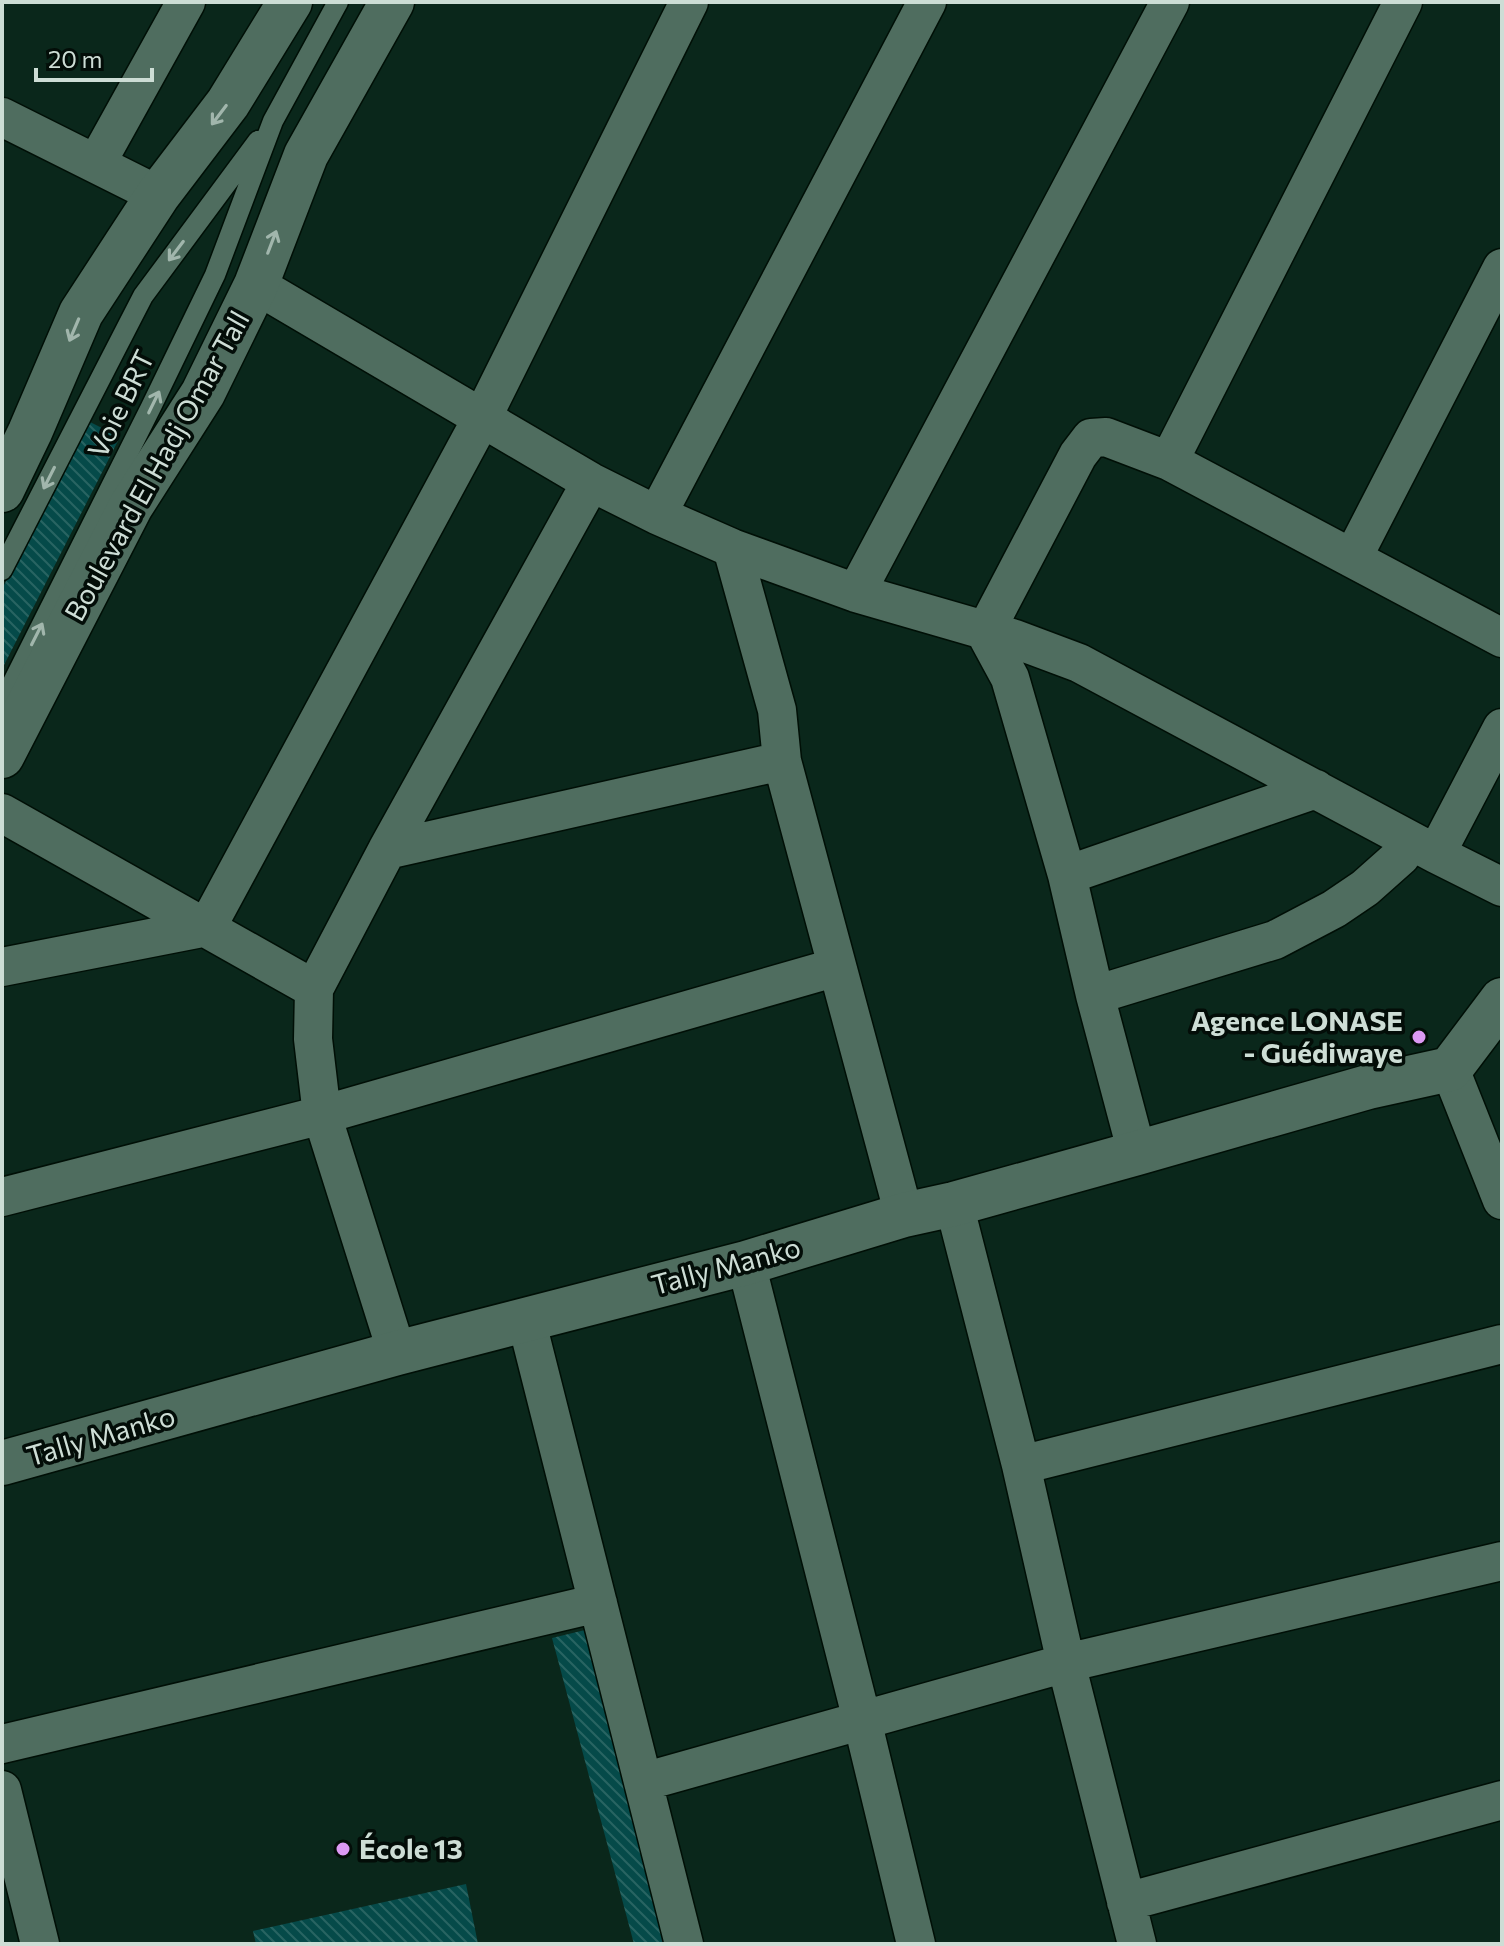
<svg xmlns="http://www.w3.org/2000/svg" width="1504" height="1946" font-family="Commissioner,sans-serif">
  <defs>
    <pattern id="building-back-hatch" width="6" height="6" patternUnits="userSpaceOnUse" patternTransform="scale(2)"><rect width="6" height="6" fill="#054a49"/><path d="M-1 5l2 2M0 0l6 6M5-1l2 2" fill="none" stroke="#286462"/></pattern>
  </defs>
  <rect width="100%" height="100%" fill="#0a271b"/>
  <!-- building -->
  <path fill="url(#building-back-hatch)" d="M88 421 120 437 2 669V589Z
    M585 1630 669 1944H634L552 1638Z
    M466 1884 478 1944H256L253 1931Z"/>
  <g fill="none" stroke-linecap="round" stroke-linejoin="round">
    <defs>
      <path id="service" d="M2 570 143 296 258 141
        M2 704 151 407 215 275 273 121 338 2"/>
      <path id="minor" d="M2 117 158 195
        M96 164 186 2
        M256 285 591 482 657 515 732 548 856 593 1015 639 1079 663 1436 854 1502 887
        M1169 461 1403 2
        M657 515 927 2
        M732 548 777 710 782 761 904 1215
        M1353 557 1502 268
        M856 593 1170 2
        M985 632 1078 455 1091 438 1106 437 1169 461 1502 638
        M985 632 1010 678 1067 875 1095 995 1137 1153
        M2 813 314 989
        M387 850 782 761
        M1436 854 1502 728
        M1067 875 1316 789
        M2 967 207 927 482 418 689 2
        M1095 995 1275 940 1334 909 1365 888 1401 856 1410 840
        M1450 1069 1502 1200
        M2 1197 322 1115 837 967
        M954 1204 1021 1465 1066 1663 1137 1944
        M746 1263 862 1720 916 1944
        M526 1319 684 1944
        M397 1353 322 1115 313 1039 314 989 387 850 591 482
        M1021 1465 1502 1344
        M2 1744 598 1603
        M643 1782 1066 1663 1502 1561
        M2 1790 40 1944
        M1126 1902 1502 1800"/>
      <path id="tertiary" d="M2 1463 397 1353 746 1263 904 1215 954 1204 1137 1153 1368 1087 1450 1069 1502 1000"/>
      <path id="secondary" d="M2 490 30 432 81 313 158 195 228 103 290 2
        M2 756 131 506 203 393 256 285 306 155 392 2"/>
    </defs>
    <!-- service casing -->
    <use href="#service" stroke="#000f06" stroke-width="23"/>
    <!-- minor casing -->
    <use href="#minor" stroke="#000f06" stroke-width="41"/>
    <!-- tertiary casing -->
    <use href="#tertiary" stroke="#000f06" stroke-width="47"/>
    <!-- secondary casing -->
    <use href="#secondary" stroke="#000f06" stroke-width="47"/>
    <!-- service -->
    <use href="#service" stroke="#4f6d5f" stroke-width="20"/>
    <!-- minor -->
    <use href="#minor" stroke="#4f6d5f" stroke-width="38"/>
    <!-- tertiary -->
    <use href="#tertiary" stroke="#4f6d5f" stroke-width="44"/>
    <!-- secondary -->
    <use href="#secondary" stroke="#4f6d5f" stroke-width="44"/>
  </g>
  <!-- one-way arrows -->
  <defs><path id="oneway-shaft" d="M-6 0H5M1.5-3L5.5 0L1.5 3" fill="none" stroke-width="1.6" stroke-linecap="round" stroke-linejoin="round" transform="scale(2)"/></defs>
  <g stroke="#a1b6ac">
    <use href="#oneway-shaft" transform="translate(219 115) rotate(127)"/>
    <use href="#oneway-shaft" transform="translate(272 242) rotate(-69)"/>
    <use href="#oneway-shaft" transform="translate(176 251) rotate(127)"/>
    <use href="#oneway-shaft" transform="translate(74 330) rotate(113)"/>
    <use href="#oneway-shaft" transform="translate(154 402) rotate(-64)"/>
    <use href="#oneway-shaft" transform="translate(49 478) rotate(117)"/>
    <use href="#oneway-shaft" transform="translate(37 634) rotate(-63)"/>
  </g>
  <!-- markers -->
  <g fill="#dc99f4" stroke="#030d08" stroke-width="3">
    <circle cx="1419" cy="1037" r="8"/>
    <circle cx="343" cy="1849" r="8"/>
  </g>
  <g text-anchor="middle" stroke-width="7" stroke-linejoin="round" paint-order="stroke">
    <!-- street labels -->
    <g font-size="28" fill="#cdddd5" stroke="#030d08">
      <text transform="translate(121 404) rotate(-64)" y="10">Voie BRT</text>
      <text transform="translate(157 466) rotate(-61)" y="10">Boulevard El Hadj Omar Tall</text>
      <text transform="translate(726 1266) rotate(-15)" y="10">Tally Manko</text>
      <text transform="translate(101 1436) rotate(-16)" y="10">Tally Manko</text>
    </g>
    <!-- poi labels -->
    <g font-size="28" font-weight="bold" fill="#cdddd5" stroke="#030d08" text-anchor="end">
      <text x="1403" y="1031">Agence LONASE<tspan x="1403" dy="32">- Guédiwaye</tspan></text>
      <text x="359" y="1859" text-anchor="start">École 13</text>
    </g>
  </g>
  <!-- border -->
  <rect width="1504" height="1946" fill="none" stroke="#cdddd5" stroke-width="8"/>
  <!-- scale -->
  <path d="M36 68v12h116v-12" fill="none" stroke="#cdddd5" stroke-width="4"/>
  <text x="48" y="68" font-size="24" fill="#cdddd5" stroke="#030d08" stroke-width="6" paint-order="stroke">20 m</text>
</svg>
